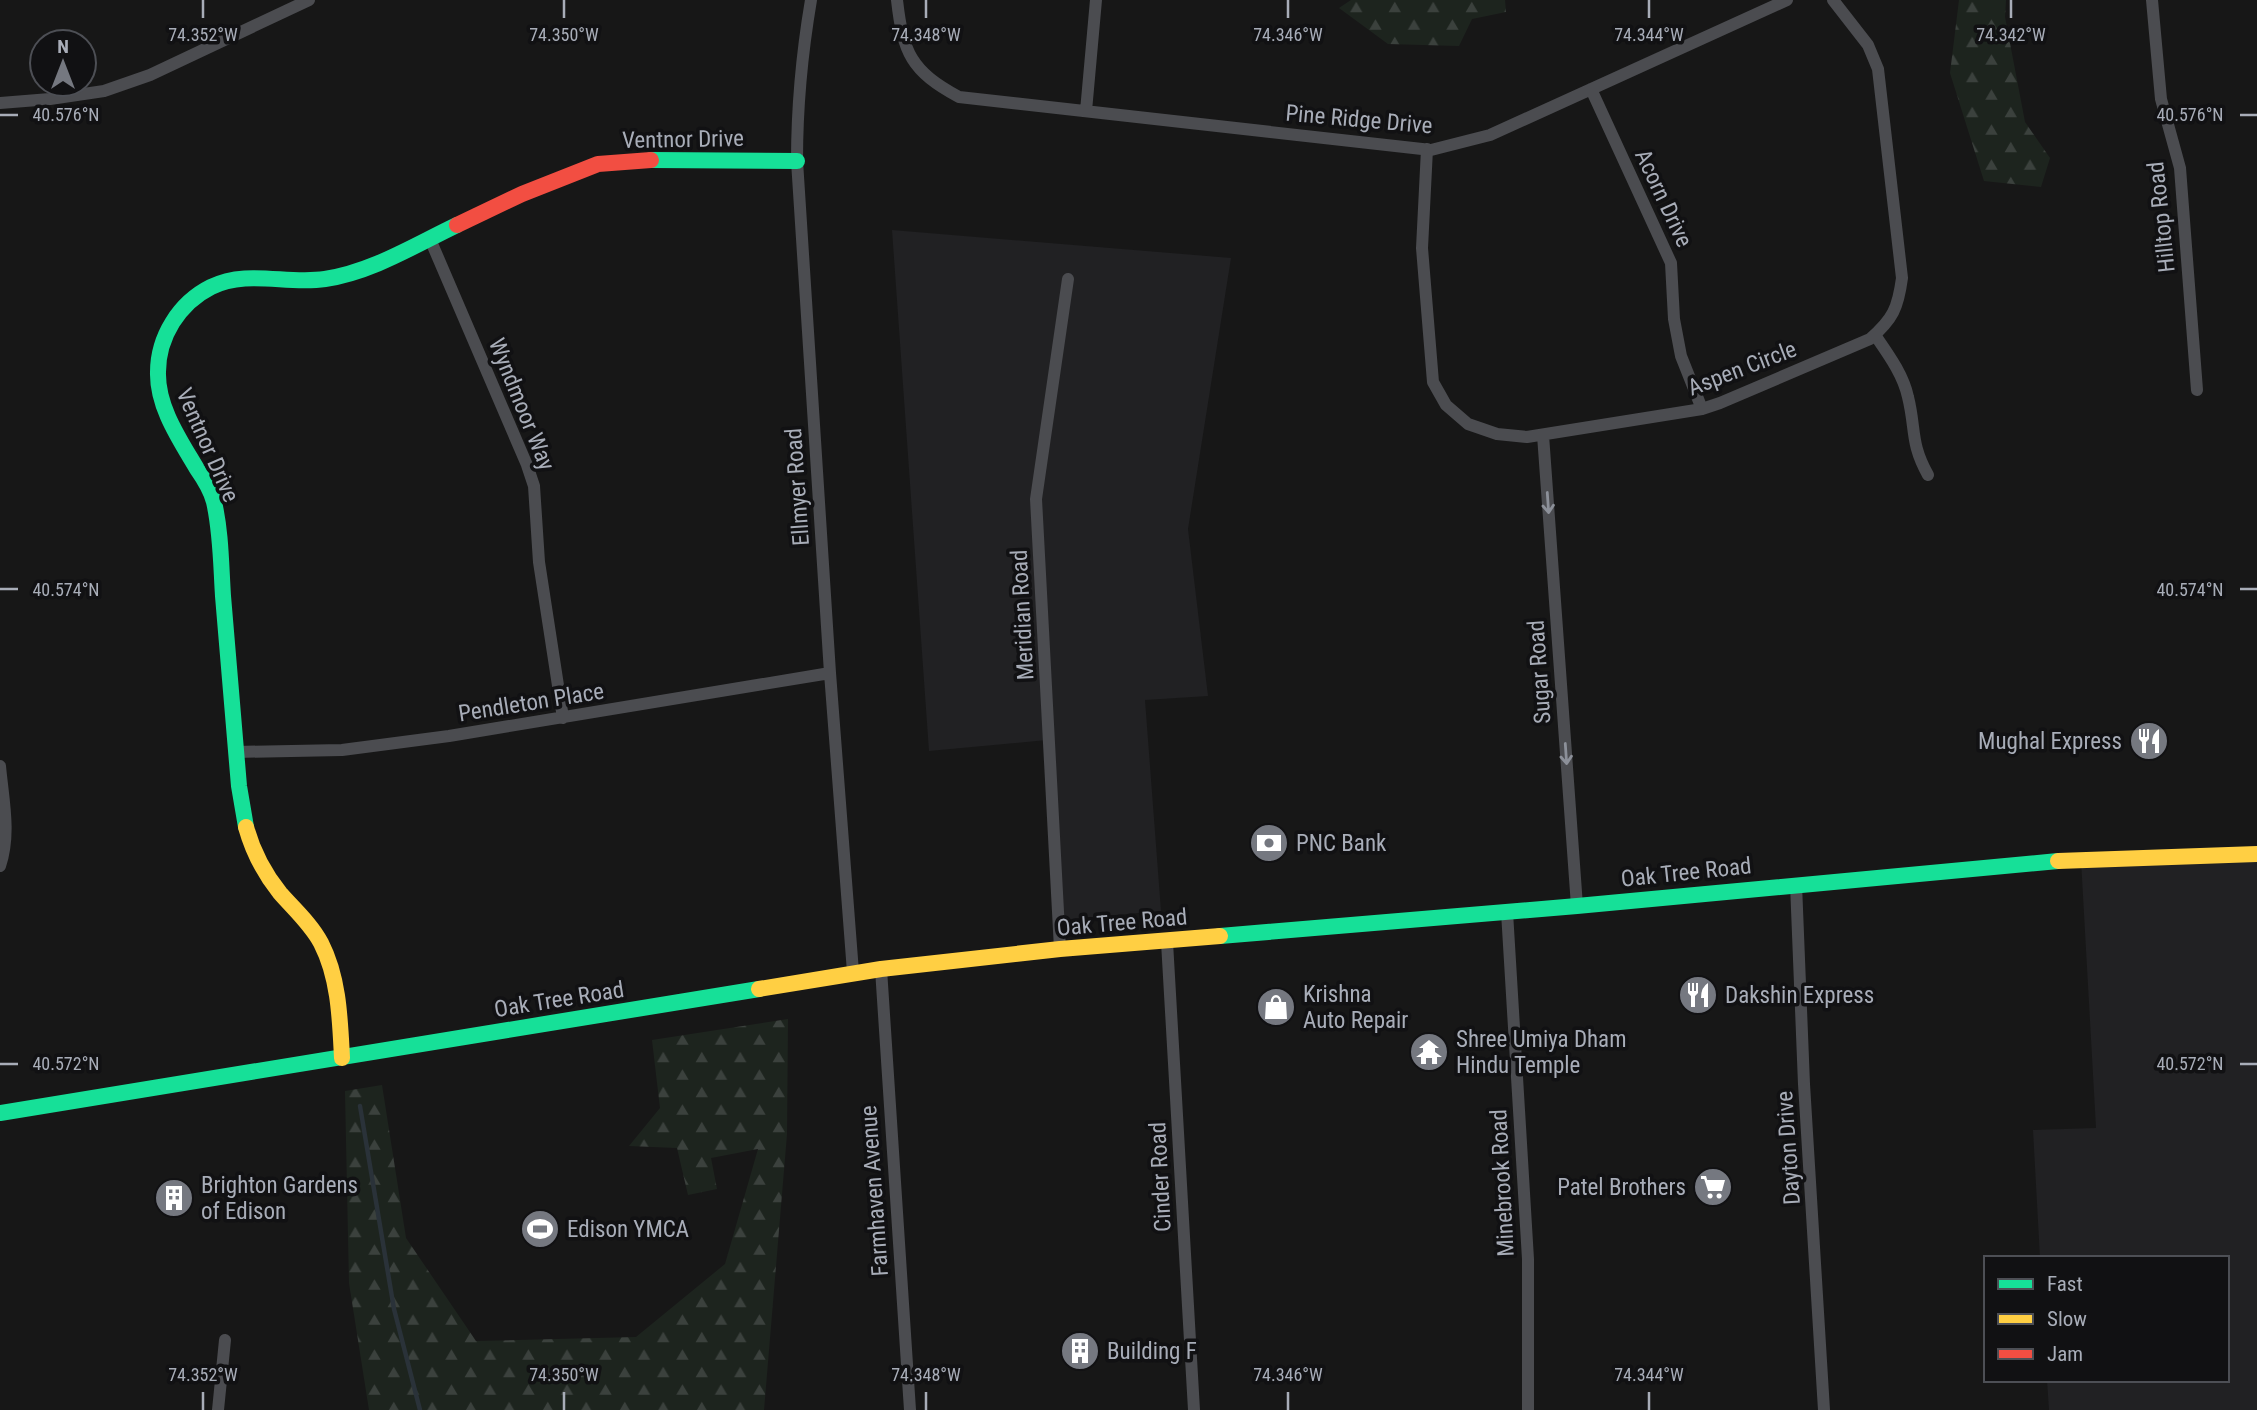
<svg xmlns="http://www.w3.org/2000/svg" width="2257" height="1410" font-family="'Roboto Condensed',sans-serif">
  <defs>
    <pattern id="forest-firs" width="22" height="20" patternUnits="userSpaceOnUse" patternTransform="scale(1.75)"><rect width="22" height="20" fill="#1d241e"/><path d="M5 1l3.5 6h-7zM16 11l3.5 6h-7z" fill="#3b413d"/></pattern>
  </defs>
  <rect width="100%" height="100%" fill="#171717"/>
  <!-- built -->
  <path fill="#212123" d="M892 230 1231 258 1188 529 1208 696 1145 700 1161 911 1060 920 1047 740 929 751Z
    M2257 854V1410H2049L2047 1380H2227V1258H2040L2033 1130 2096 1128 2081 860Z"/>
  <!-- forest -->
  <path fill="url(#forest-firs)" d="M1351 0H1505L1506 12 1472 19 1459 46 1388 44 1339 8Z
    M1959 0H2006L2005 17 2025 122 2050 158 2041 187 1984 181 1950 73Z
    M788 1019 787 1134 764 1410H369L349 1283 345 1091 382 1085 406 1238 476 1341 636 1337 725 1264 758 1149 711 1158 717 1189 688 1195 677 1148 629 1146 660 1108 652 1040Z"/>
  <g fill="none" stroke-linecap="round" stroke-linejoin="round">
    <!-- stream -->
    <path stroke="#2a3239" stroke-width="4.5" d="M360 1106 394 1309 420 1410"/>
    <!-- street -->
    <path stroke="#4b4c50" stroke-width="12" d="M811 0C802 53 797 106 797 161L830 673 853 972
      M897 0C903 53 911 71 959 97L1431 150 1490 135 1787 0
      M2152 0 2161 99 2180 168 2197 390
      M1591 89 1671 263 1674 319 1681 356 1702 409
      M0 103 50 99 104 91 150 75 309 0
      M1086 111 1096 0
      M1427 149 1422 248 1433 382 1446 405 1468 424 1497 434 1527 437 1702 409 1720 403 1870 339C1893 319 1898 308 1902 278L1878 69 1868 45 1833 0
      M430 239 527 465 534 486 539 562 563 718
      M1875 335C1888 354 1903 374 1908 397 1916 429 1910 443 1928 475
      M1543 435 1577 906
      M236 752 342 750 449 736 830 673
      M0 766C3 799 11 834 0 866
      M1796 884 1804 1084 1824 1410
      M1507 912 1528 1259V1410
      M1167 942 1194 1410
      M1060 949 1036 499 1068 279
      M881 969 910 1410
      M218 1410 225 1340"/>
    <!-- fast -->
    <path stroke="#16e098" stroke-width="16" d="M651 160 797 161
      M246 827 239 786C234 723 228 660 223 596 221 565 221 532 214 502 211 490 204 479 197 469 180 440 157 407 158 372 158 337 179 303 211 287 247 269 287 285 325 279 372 272 415 245 457 225
      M1220 936 1577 906 2058 861
      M0 1113 759 989"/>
    <!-- slow -->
    <path stroke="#ffcf43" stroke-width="16" d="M246 827C253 852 264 873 280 893 294 909 311 924 321 943 339 978 340 1019 342 1058
      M2058 861 2257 854
      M759 989 881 969 1060 949 1220 936"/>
    <!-- jam -->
    <path stroke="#f24e42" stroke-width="16" d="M457 225 522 194 598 164 651 160"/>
  </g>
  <!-- one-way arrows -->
  <defs><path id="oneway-shaft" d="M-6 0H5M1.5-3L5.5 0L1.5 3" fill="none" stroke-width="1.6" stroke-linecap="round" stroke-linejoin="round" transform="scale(1.75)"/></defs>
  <g stroke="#8c9099">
    <use href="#oneway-shaft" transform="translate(1548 503) rotate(86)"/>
    <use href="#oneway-shaft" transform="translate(1566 754) rotate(86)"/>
  </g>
  <!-- ticks -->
  <path fill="none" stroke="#a8adb8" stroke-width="2.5" d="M203 0V18M564 0V18M926 0V18M1288 0V18M1649 0V18M2011 0V18M0 115H18M2240 115H2257M0 589H18M2240 589H2257M0 1064H18M2240 1064H2257M203 1392V1410M564 1392V1410M926 1392V1410M1288 1392V1410M1649 1392V1410"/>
  <!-- icons -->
  <defs>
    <symbol id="restaurant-disc" viewBox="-11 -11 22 22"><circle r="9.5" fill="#757880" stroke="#111113"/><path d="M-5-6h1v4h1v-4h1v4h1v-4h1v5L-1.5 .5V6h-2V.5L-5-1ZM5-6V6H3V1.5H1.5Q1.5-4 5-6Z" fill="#fff"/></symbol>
    <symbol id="bank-disc" viewBox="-11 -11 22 22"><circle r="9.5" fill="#757880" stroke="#111113"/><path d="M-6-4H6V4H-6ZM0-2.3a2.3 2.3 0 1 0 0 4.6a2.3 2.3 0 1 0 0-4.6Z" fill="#fff"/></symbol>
    <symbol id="shop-disc" viewBox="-11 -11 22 22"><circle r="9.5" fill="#757880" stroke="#111113"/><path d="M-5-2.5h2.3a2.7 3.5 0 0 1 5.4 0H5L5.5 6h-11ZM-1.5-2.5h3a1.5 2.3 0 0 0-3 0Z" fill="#fff"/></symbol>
    <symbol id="temple-disc" viewBox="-11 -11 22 22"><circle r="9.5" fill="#757880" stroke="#111113"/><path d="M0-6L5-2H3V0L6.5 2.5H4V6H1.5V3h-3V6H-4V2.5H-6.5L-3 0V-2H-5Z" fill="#fff"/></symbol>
    <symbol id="supermarket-disc" viewBox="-11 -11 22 22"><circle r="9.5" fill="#757880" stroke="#111113"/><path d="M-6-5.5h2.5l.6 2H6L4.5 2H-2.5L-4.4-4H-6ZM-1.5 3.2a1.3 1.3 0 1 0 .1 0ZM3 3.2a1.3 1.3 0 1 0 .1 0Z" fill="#fff"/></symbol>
    <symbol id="building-disc" viewBox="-11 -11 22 22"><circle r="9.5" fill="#757880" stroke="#111113"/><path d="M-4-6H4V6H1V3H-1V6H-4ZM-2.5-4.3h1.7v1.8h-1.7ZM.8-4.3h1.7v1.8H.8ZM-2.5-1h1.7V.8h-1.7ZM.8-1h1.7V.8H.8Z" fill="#fff"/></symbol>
    <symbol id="stadium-disc" viewBox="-11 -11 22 22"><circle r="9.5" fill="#757880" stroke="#111113"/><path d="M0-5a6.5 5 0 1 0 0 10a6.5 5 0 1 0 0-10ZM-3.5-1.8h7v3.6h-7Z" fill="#fff"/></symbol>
  </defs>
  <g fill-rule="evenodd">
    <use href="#restaurant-disc" x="2127" y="719" width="44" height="44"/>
    <use href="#bank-disc" x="1247" y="821" width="44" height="44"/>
    <use href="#restaurant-disc" x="1676" y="973" width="44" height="44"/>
    <use href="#shop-disc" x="1254" y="985" width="44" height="44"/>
    <use href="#temple-disc" x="1407" y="1030" width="44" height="44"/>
    <use href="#supermarket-disc" x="1691" y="1165" width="44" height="44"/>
    <use href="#building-disc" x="152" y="1176" width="44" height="44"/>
    <use href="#stadium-disc" x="518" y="1207" width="44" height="44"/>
    <use href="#building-disc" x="1058" y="1329" width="44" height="44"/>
  </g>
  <g text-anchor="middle" stroke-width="7" stroke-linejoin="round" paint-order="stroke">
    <!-- street labels -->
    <g font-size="23" fill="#a8adb8" stroke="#111113">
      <text transform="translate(1359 119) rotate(5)" y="8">Pine Ridge Drive</text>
      <text transform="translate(683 139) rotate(-1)" y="8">Ventnor Drive</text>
      <text transform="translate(1664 198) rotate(65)" y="8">Acorn Drive</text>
      <text transform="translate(2161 217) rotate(-96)" y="8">Hilltop Road</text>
      <text transform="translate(1742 368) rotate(-21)" y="8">Aspen Circle</text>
      <text transform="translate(522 404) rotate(68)" y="8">Wyndmoor Way</text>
      <text transform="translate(208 445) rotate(66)" y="8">Ventnor Drive</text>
      <text transform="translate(797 487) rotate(-94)" y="8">Ellmyer Road</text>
      <text transform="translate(1022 615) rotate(-93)" y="8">Meridian Road</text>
      <text transform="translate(1539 672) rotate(-94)" y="8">Sugar Road</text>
      <text transform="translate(531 702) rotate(-9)" y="8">Pendleton Place</text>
      <text transform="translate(1686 872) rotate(-6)" y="8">Oak Tree Road</text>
      <text transform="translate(1122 922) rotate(-5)" y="8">Oak Tree Road</text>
      <text transform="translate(559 999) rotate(-9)" y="8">Oak Tree Road</text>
      <text transform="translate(1788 1148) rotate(-94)" y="8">Dayton Drive</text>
      <text transform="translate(1160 1177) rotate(-93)" y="8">Cinder Road</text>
      <text transform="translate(1502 1183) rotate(-93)" y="8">Minebrook Road</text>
      <text transform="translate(874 1191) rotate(-94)" y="8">Farmhaven Avenue</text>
    </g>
    <!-- poi labels -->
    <g font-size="23" fill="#a8adb8" stroke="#111113" text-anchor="start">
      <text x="2122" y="749" text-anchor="end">Mughal Express</text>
      <text x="1296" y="851">PNC Bank</text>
      <text x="1303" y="1002">Krishna<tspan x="1303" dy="26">Auto Repair</tspan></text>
      <text x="1725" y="1003">Dakshin Express</text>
      <text x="1456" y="1047">Shree Umiya Dham<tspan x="1456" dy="26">Hindu Temple</tspan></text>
      <text x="201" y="1193">Brighton Gardens<tspan x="201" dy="26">of Edison</tspan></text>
      <text x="1686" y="1195" text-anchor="end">Patel Brothers</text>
      <text x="567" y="1237">Edison YMCA</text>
      <text x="1107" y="1359">Building F</text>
    </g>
  </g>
  <g font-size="18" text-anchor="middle" fill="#a8adb8" stroke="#111113" stroke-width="7" stroke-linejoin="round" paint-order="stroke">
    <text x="203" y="41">74.352°W</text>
    <text x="564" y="41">74.350°W</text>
    <text x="926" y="41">74.348°W</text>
    <text x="1288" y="41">74.346°W</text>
    <text x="1649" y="41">74.344°W</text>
    <text x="2011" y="41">74.342°W</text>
    <text x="66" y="121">40.576°N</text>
    <text x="2190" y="121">40.576°N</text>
    <text x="66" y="596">40.574°N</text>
    <text x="2190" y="596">40.574°N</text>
    <text x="66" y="1070">40.572°N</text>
    <text x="2190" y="1070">40.572°N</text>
    <text x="203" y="1381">74.352°W</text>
    <text x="564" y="1381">74.350°W</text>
    <text x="926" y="1381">74.348°W</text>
    <text x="1288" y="1381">74.346°W</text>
    <text x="1649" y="1381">74.344°W</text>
  </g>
  <!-- legend -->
  <rect x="1984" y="1256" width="245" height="126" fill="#111113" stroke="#4d4f55" stroke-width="2"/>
  <rect x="1998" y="1279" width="35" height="10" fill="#16e098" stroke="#4d4f55" stroke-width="2"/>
  <text x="2047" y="1291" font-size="21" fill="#a8adb8">Fast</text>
  <rect x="1998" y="1314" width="35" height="10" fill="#ffcf43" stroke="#4d4f55" stroke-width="2"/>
  <text x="2047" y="1326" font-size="21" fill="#a8adb8">Slow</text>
  <rect x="1998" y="1349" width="35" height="10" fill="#f24e42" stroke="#4d4f55" stroke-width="2"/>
  <text x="2047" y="1361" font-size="21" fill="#a8adb8">Jam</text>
  <!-- north arrow -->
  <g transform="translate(63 63)"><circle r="33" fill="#111113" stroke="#4d4f55" stroke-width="2"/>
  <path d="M0-5L12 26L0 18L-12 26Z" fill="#757880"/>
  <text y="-10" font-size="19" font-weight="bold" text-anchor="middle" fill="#a8adb8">N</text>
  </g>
</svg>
